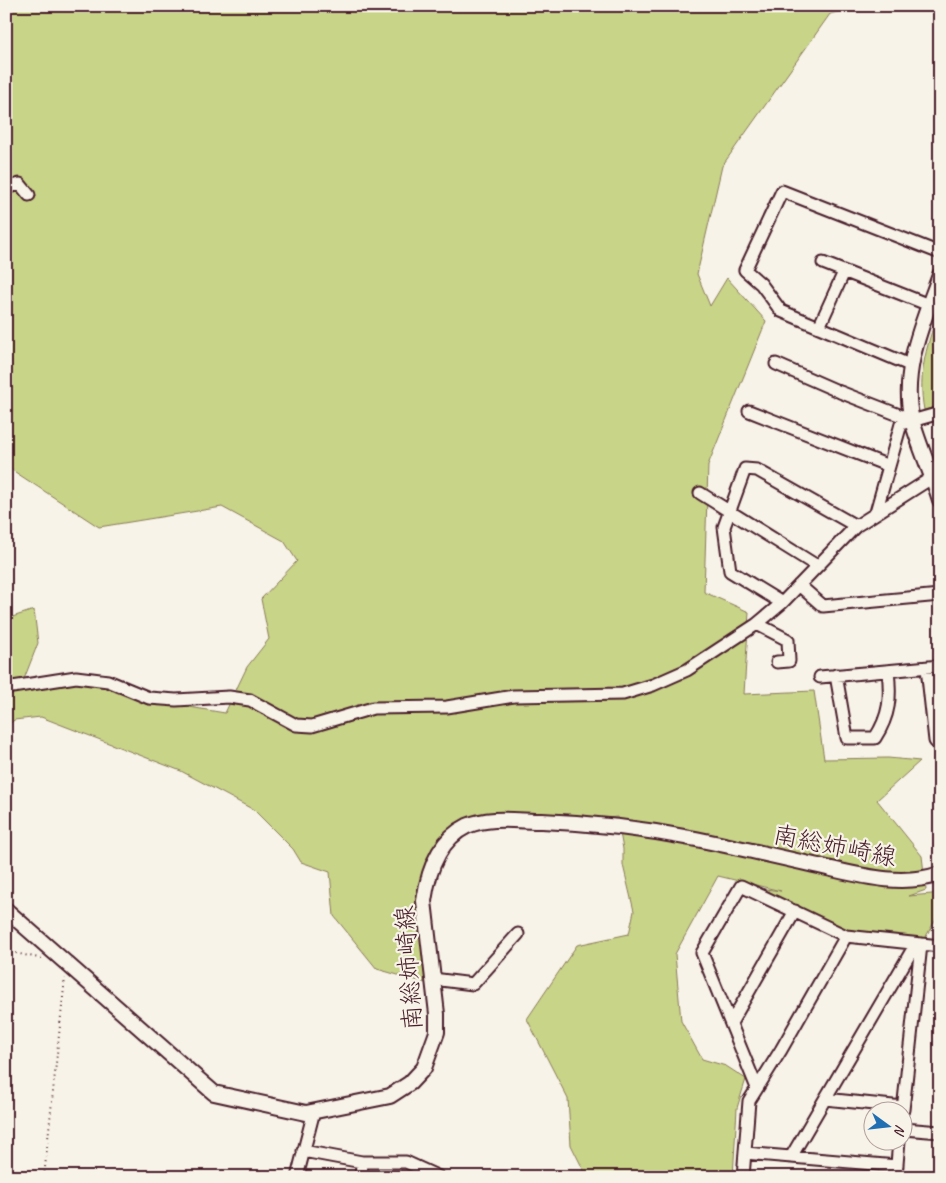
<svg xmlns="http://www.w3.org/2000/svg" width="946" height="1183" font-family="Caveat,'Klee One',sans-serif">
  <rect width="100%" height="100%" fill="#f7f3e8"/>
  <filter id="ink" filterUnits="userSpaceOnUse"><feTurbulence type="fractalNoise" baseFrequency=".02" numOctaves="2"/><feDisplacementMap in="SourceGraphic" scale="10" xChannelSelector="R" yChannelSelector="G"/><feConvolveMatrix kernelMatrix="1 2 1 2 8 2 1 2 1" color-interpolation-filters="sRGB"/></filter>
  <g filter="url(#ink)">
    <!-- green -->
    <path fill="#c8d487" stroke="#897a59" d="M6 6H862L830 14 722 166 697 274 710 306 727 278 766 321 708 465 704 592 749 612 744 694 814 691 824 759 888 758 920 761 877 800 922 856 926 890 909 896 932 894 940 887V912L921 945 846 936 741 886 781 891 718 876 675 954 681 1021 702 1059 726 1066 746 1079 737 1108 733 1177H587L571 1145 568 1099 527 1019 577 945 629 934 634 911 623 865V849L617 817 573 822H459L420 895 426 983 377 969 334 916 330 872 301 862 293 849 254 810 181 771 41 717 14 720 6 728V619L34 610 38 643 19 692 85 677 165 703 225 713 247 667 269 639 261 599 297 561 284 541 222 507 99 527 6 466Z
      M940 307V406L924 410C917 373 928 342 940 307Z"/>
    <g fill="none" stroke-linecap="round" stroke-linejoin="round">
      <defs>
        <path id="minor" d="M6 188 20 184 29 195
          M823 263 929 305
          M819 327 844 272
          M776 364 840 392 912 420
          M912 366 781 311 761 284 745 270 782 191 940 253
          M749 411 889 466
          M700 493 817 566
          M876 512 901 424 940 413
          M799 585 823 606 940 595
          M782 603 730 571 724 527 745 469 757 470 856 526
          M757 624 788 640 789 661 777 662
          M927 668 935 741 940 746
          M836 675 847 738H875C890 715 891 697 888 671
          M820 677 940 666
          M6 688 76 677 108 681 149 698 176 700 229 697 250 700 296 725 312 726 373 708 447 707 514 696 623 694 653 685 687 670 757 624 782 603 856 526 933 477
          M433 979 473 984 518 934
          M731 1023 795 911
          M757 1088 702 953 741 886 846 936 940 946
          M825 1099 903 1107
          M903 1110 921 945
          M904 1129 940 1132
          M303 1151 362 1162H406L439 1177
          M745 1153 897 1166
          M791 1157 911 952 921 945
          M297 1177 314 1111
          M361 1177 362 1162
          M743 1177 749 1101 781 1050 846 936
          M896 1177 899 1140"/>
        <path id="major" d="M940 275C924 320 900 371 912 420 919 447 932 473 940 500
          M6 910 214 1093 306 1113 390 1096 410 1083 424 1068 437 1032V1014L424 901C428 872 438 840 467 826 490 816 518 821 542 821 594 823 645 829 696 839 735 847 775 856 814 865 856 874 898 888 940 874"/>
      </defs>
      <!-- minor casing -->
      <use href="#minor" stroke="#4a1f2b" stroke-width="15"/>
      <!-- major casing -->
      <use href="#major" stroke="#4a1f2b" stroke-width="18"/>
      <!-- path -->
      <path stroke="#4a1f2b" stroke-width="2" stroke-dasharray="1 4" stroke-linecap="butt" d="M6 951 43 959
        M44 1177 65 978"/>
      <!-- minor -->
      <use href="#minor" stroke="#f7f3e8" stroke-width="11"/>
      <!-- major -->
      <use href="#major" stroke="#f7f3e8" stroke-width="14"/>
    </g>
  </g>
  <g text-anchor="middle" stroke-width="4.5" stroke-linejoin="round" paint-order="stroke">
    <!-- street labels -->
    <g font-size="25" fill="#4a1f2b" stroke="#f7f3e8">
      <text transform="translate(835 845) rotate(11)" y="9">南総姉崎線</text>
      <text transform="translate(408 968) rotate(-94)" y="9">南総姉崎線</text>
    </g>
  </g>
  <!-- margin -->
  <rect width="946" height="1183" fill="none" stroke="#f7f3e8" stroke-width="25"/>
  <rect x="12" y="12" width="921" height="1158" fill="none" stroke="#4a1f2b" stroke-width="2" filter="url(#ink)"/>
  <!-- north arrow -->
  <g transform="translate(888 1126) rotate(105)"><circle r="24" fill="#f7f3e8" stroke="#b29e9c"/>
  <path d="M0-4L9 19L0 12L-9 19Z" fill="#1f6fb2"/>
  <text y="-8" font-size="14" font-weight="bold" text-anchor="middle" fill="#4a1f2b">N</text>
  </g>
</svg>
